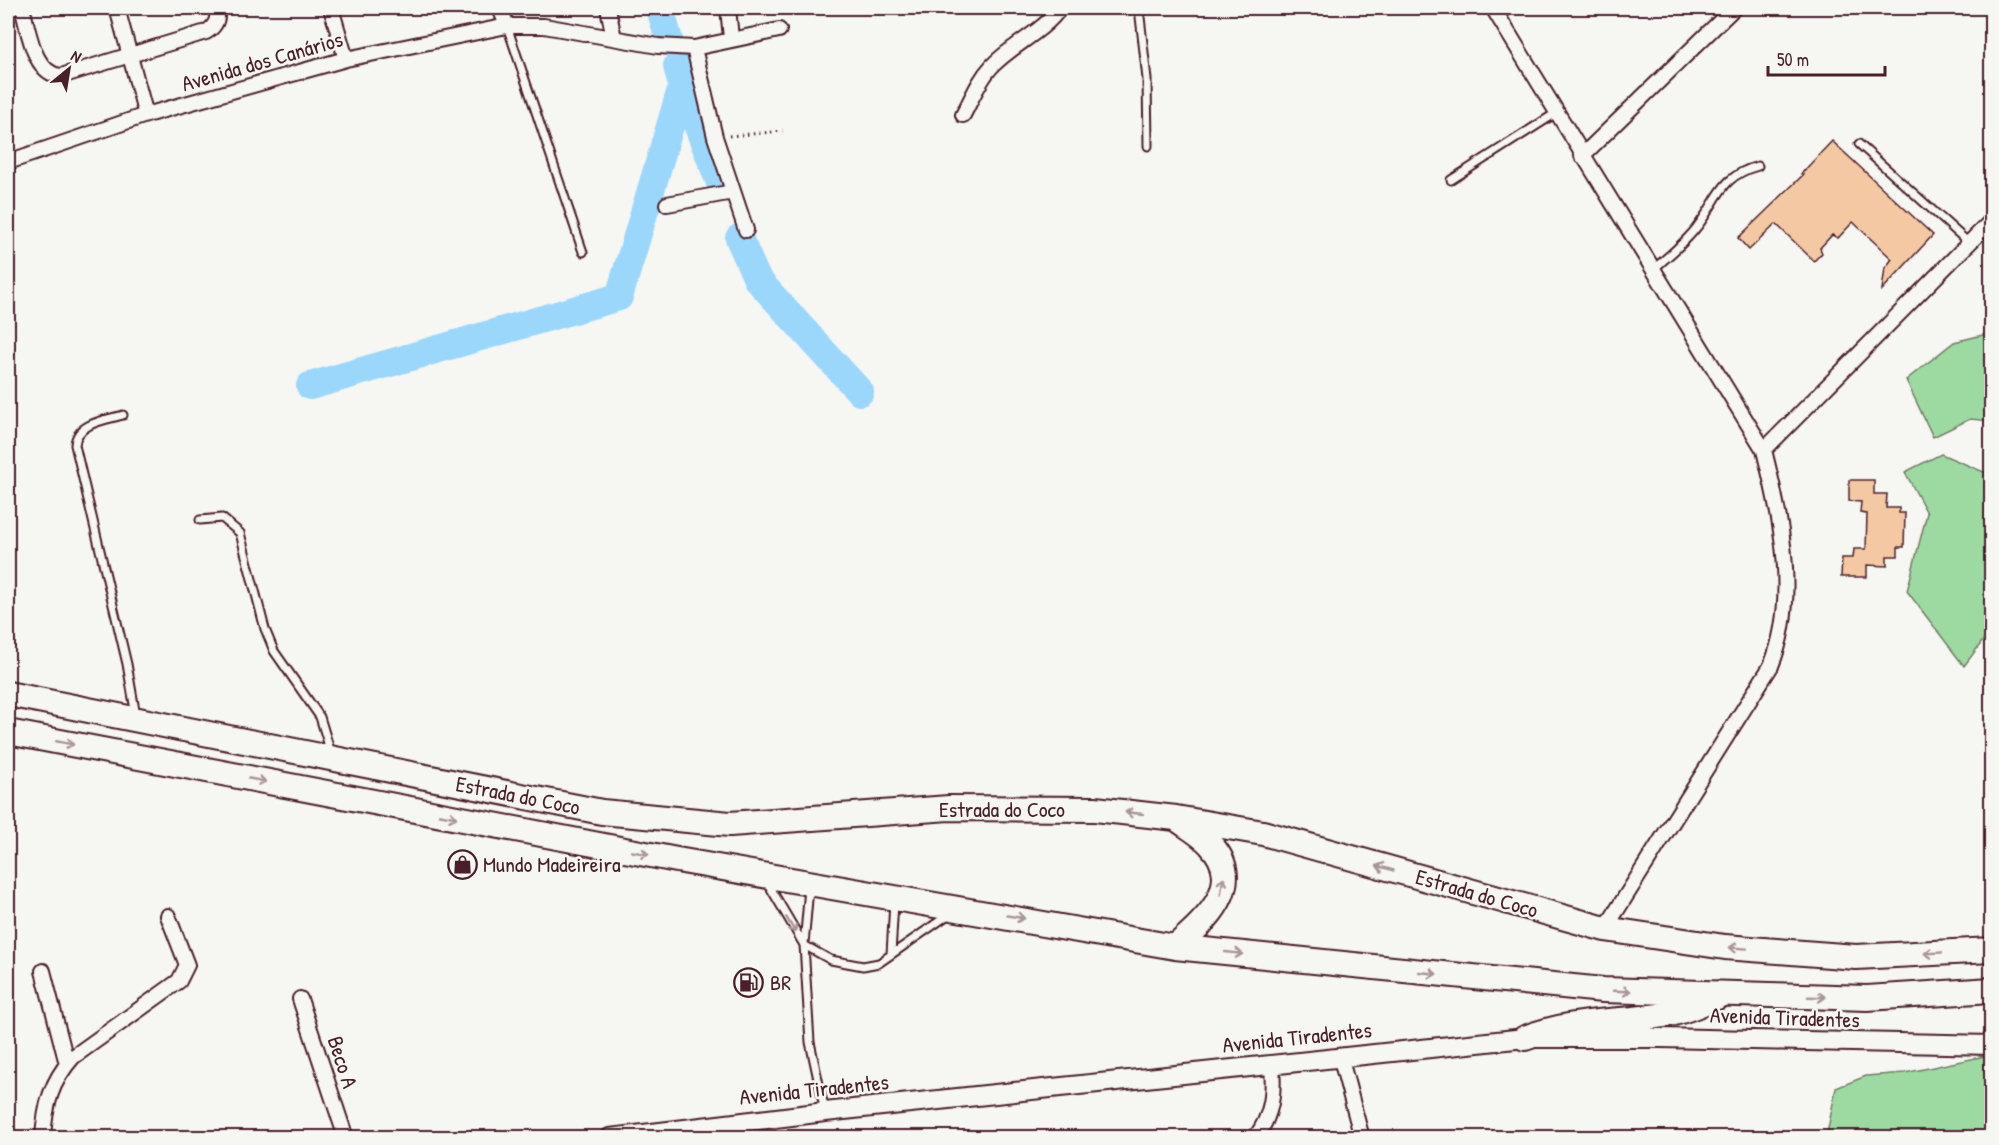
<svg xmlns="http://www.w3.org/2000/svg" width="1999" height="1145" font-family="'Patrick Hand',sans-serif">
  <rect width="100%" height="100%" fill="#f6f6f2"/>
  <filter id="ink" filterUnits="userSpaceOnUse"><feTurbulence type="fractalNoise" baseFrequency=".0167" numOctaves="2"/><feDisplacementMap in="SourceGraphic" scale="12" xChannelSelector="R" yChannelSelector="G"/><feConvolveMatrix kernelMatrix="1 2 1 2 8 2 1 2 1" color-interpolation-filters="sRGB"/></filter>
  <g filter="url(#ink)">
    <!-- green -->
    <path fill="#9cdaa2" stroke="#737c66" stroke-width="1.5" d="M1991 333V421L1970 419 1933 437 1906 380 1954 342Z
      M1941 454 1991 475V630L1964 666 1907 591 1927 513 1905 472Z
      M1985 1056 1991 1057V1137L1836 1138 1827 1134 1836 1088 1866 1076 1905 1073Z"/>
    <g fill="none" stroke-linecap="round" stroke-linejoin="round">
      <!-- river -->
      <path stroke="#9ad7fb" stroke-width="28" d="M660 8 669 40
        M682 86 721 185
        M739 238 757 279 860 392
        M310 386 619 297 682 86 677 66"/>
    </g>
    <!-- building -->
    <path fill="#f3c8a2" stroke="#4a1f2b" stroke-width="1.5" d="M1832 141 1933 235 1882 290 1885 268 1892 259 1853 222 1838 238 1832 235 1820 248 1822 253 1814 261 1776 224 1749 250 1738 238 1803 175 1801 174Z
      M1849 480H1874V494H1887L1886 508H1899V513H1905L1904 547H1898V556H1887V566L1867 565V577H1841L1842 558H1853L1854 549H1866L1867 514 1860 513 1861 502 1849 501Z"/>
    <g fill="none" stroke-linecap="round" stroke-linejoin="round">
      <defs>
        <path id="service" d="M1139 8 1147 79 1148 146
          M507 26 583 252
          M1859 144 1969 243
          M1451 180 1556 113
          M1654 269C1668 256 1685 243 1697 227 1719 199 1720 176 1758 166
          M123 415C106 420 76 423 75 445L127 664 136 716
          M200 520 222 518 240 533 265 629 274 651 320 717 331 753
          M767 882 804 945 831 960 863 966 879 963 951 913
          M809 888 804 945 810 1042 825 1112
          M891 954 894 902"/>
        <path id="minor" d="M22 8C29 30 33 74 61 76L206 32C216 26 219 19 216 8
          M117 8 146 115
          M331 8 346 59
          M500 8 507 26
          M608 8 614 38
          M728 8 731 38
          M1493 8 1764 450C1781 518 1799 599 1771 666L1605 929
          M694 48 715 137 746 230
          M963 115C972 98 979 80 992 66 1013 44 1042 33 1060 8
          M1582 156 1734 8
          M8 162 146 115 346 59 507 26H544L658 46 694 48 779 30
          M667 204 733 192
          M1764 450 1992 220
          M43 971 67 1064
          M300 999 346 1138
          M1340 1056 1362 1138
          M43 1138C45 1105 51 1082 73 1057L179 981 187 965 168 916
          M1255 1138C1273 1115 1274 1092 1272 1065"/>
        <path id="tertiary" d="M610 1138 825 1112 1525 1038H1660L1992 1045"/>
        <path id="trunk" d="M8 694 602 812 730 824 949 808 1095 809 1176 818 1263 833 1605 929 1725 947 1856 957 1992 950
          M8 732 677 860 1175 947 1603 990 1867 998 1992 990
          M1175 947C1205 922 1248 884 1210 844 1202 835 1190 828 1180 821
          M1525 1038C1575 1019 1614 1023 1665 1015 1684 1012 1700 1004 1717 997"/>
      </defs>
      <!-- service casing -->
      <use href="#service" stroke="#4a1f2b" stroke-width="11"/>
      <!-- minor casing -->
      <use href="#minor" stroke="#4a1f2b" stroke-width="18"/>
      <!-- tertiary casing -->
      <use href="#tertiary" stroke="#4a1f2b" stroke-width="22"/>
      <!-- trunk casing -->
      <use href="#trunk" stroke="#4a1f2b" stroke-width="28"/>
      <!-- path -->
      <path stroke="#4a1f2b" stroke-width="3" stroke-dasharray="1.5 4.5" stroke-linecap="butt" d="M729 136 783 131"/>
      <!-- service -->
      <use href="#service" stroke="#f6f6f2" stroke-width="7"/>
      <!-- minor -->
      <use href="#minor" stroke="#f6f6f2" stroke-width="14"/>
      <!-- tertiary -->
      <use href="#tertiary" stroke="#f6f6f2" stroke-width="18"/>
      <!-- trunk -->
      <use href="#trunk" stroke="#f6f6f2" stroke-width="24"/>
    </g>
    <!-- one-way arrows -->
    <defs><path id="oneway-shaft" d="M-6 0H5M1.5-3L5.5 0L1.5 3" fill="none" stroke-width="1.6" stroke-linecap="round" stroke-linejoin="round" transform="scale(1.5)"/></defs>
    <g stroke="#a99598">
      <use href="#oneway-shaft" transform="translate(65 743) rotate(11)"/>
      <use href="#oneway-shaft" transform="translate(257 780) rotate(11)"/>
      <use href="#oneway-shaft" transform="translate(1134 813) rotate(-174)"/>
      <use href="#oneway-shaft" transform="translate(448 816) rotate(11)"/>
      <use href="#oneway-shaft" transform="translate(640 853) rotate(11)"/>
      <use href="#oneway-shaft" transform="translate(1385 868) rotate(-164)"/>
      <use href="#oneway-shaft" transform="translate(1222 886) rotate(-81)"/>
      <use href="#oneway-shaft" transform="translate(1016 917) rotate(10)"/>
      <use href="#oneway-shaft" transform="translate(791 925) rotate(58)"/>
      <use href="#oneway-shaft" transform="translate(1738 948) rotate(-176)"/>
      <use href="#oneway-shaft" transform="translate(1234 953) rotate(6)"/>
      <use href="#oneway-shaft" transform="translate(1933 953) rotate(177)"/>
      <use href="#oneway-shaft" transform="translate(1428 973) rotate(6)"/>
      <use href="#oneway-shaft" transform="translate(1622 991) rotate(2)"/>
      <use href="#oneway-shaft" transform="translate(1817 997) rotate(2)"/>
    </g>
  </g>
  <!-- icons -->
  <defs>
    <symbol id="shop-ring" viewBox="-11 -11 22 22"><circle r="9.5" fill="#f6f6f2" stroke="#4a1f2b" stroke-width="1.5"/><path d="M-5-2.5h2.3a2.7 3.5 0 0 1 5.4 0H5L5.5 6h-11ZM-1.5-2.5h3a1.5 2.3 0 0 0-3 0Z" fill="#4a1f2b"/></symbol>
    <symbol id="fuel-ring" viewBox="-11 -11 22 22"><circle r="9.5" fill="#f6f6f2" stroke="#4a1f2b" stroke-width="1.5"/><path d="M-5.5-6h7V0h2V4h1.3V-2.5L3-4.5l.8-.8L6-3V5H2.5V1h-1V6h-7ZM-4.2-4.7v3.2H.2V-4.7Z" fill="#4a1f2b"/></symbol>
  </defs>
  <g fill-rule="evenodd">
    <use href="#shop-ring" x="446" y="848" width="33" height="33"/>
    <use href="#fuel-ring" x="732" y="966" width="33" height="33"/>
  </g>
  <g text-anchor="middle" stroke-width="5" stroke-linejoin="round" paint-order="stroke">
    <!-- street labels -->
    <g font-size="22" fill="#4a1f2b" stroke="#f6f6f2">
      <text transform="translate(262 61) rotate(-16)" y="8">Avenida dos Canários</text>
      <text transform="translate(518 795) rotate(11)" y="8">Estrada do Coco</text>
      <text x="1002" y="817">Estrada do Coco</text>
      <text transform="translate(1477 893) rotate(16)" y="8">Estrada do Coco</text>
      <text transform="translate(1785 1017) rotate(2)" y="8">Avenida Tiradentes</text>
      <text transform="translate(1297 1037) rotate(-6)" y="8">Avenida Tiradentes</text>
      <text transform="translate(343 1062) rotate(72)" y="8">Beco A</text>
      <text transform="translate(814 1089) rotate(-6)" y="8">Avenida Tiradentes</text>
    </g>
    <!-- poi labels -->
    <g font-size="22" fill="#4a1f2b" stroke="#f6f6f2" text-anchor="start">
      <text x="483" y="872">Mundo Madeireira</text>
      <text x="770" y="990">BR</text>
    </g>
  </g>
  <!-- margin -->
  <rect width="1999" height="1145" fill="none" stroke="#f6f6f2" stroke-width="30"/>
  <rect x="15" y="15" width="1969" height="1115" fill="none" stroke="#4a1f2b" stroke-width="2" filter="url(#ink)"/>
  <!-- north arrow -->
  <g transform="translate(69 69) rotate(30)" stroke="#f6f6f2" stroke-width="4.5" paint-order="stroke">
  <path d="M0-4.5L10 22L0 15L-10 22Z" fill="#4a1f2b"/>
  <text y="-9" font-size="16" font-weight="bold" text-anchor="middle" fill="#4a1f2b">N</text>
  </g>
  <!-- scale -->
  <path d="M1768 66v9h117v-9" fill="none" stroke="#4a1f2b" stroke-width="3"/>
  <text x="1777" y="66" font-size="18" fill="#4a1f2b" stroke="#f6f6f2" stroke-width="4.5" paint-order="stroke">50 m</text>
</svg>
